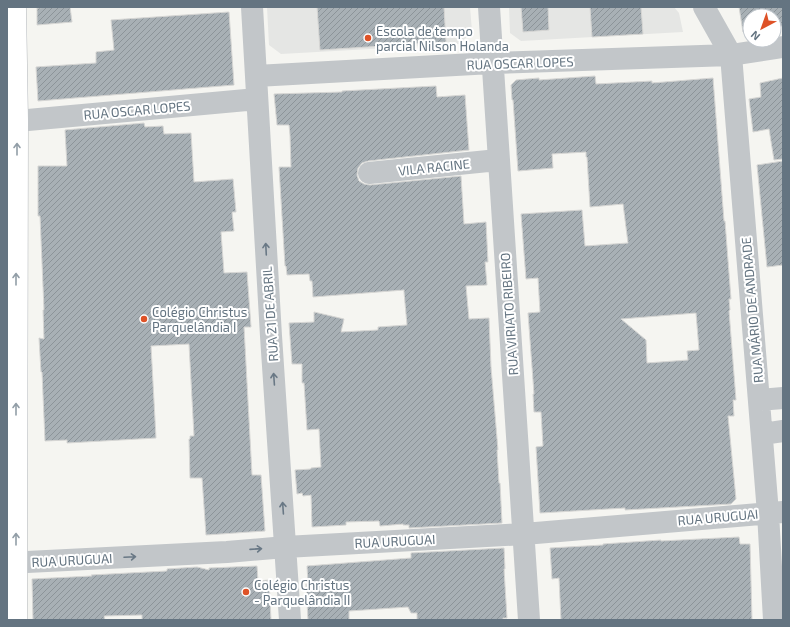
<svg xmlns="http://www.w3.org/2000/svg" width="790" height="627" font-family="'Exo 2',sans-serif">
  <defs>
    <pattern id="building-hatch" width="6" height="6" patternUnits="userSpaceOnUse"><rect width="6" height="6" fill="#a8b0b5"/><path d="M-1 1l2-2M0 6l6-6M5 7l2-2" fill="none" stroke="#8c9499"/></pattern>
  </defs>
  <rect width="100%" height="100%" fill="#f5f5f1"/>
  <!-- built -->
  <path fill="#e5e6e4" d="M267 7H470L472 31 460 44 281 54 269 45Z
    M509 7H674L679 13 683 32 521 41 510 33Z"/>
  <!-- building -->
  <path fill="url(#building-hatch)" stroke="#d6d6d4" fill-rule="evenodd" d="M49 7H70L72 22 37 25V8Z
    M317 7H444L446 42 320 50Z
    M521 7H548L549 30 523 32Z
    M590 7H641L643 34 592 37Z
    M739 7H783V26L774 27V16H750V31L743 32Z
    M229 12 234 85 38 101 36 67 96 63V52L114 50 111 20Z
    M595 76 596 84 652 81V83L713 78 724 221H725L731 299H729L730 310 729 311 736 400H733L734 416H728L736 499 731 504 625 510V508L540 513 536 447 543 446 541 412H534L533 394H534L528 313 540 312 538 278 526 279 521 214 582 210 585 246 628 243 623 204 590 207 587 157H586V152L552 154 553 168 518 171 513 100H512L511 85 516 80 539 78V80ZM696 313 699 350 687 351 688 360 647 363 646 340 621 319Z
    M783 78V159L774 160 769 129 753 132 749 99 761 97 760 83Z
    M436 86 437 97 465 95 469 150 368 161 362 163 358 168 357 175 359 181 364 184 370 185 461 176 464 224 486 222 488 262H485L487 285 466 286 469 319 489 318 491 367 498 450H497L499 483H500L502 523 409 528V525H403V524L380 526 379 521 346 522V525L312 527 311 495 303 496 302 493 297 494 295 470 311 469V468L321 467 319 429 307 430 304 383H302V364H292L289 323 314 322V312L344 319 341 332 378 330V327L407 325 404 292V290L313 297 312 281H310L309 274 287 275 286 266H285L279 167H291L290 135 289 125H277L274 94 342 92V91Z
    M144 123 145 127 163 126 164 134 191 133 194 182 233 179 236 212H232L234 231 221 232 224 273 247 272 251 327H244L252 475H261L265 531 206 535 202 478H190L189 439H190V436H194L189 344 151 346 156 438 67 443V440L45 441 42 372H41L39 338 44 339 43 310H44L40 216H38V166H67L65 130Z
    M783 161V265L767 267 757 165Z
    M739 537 740 544H750L752 620H561L559 578 552 579 550 548 603 545V544L661 540V541Z
    M504 548 505 569H504L507 618H503V620H417V613H411L408 607 349 611V620H308L306 584H308L307 566 411 558V553Z
    M257 566 258 581 269 580 271 620H142V615L104 616 105 620H33L32 579 92 576 91 575 167 571V569L197 567 209 570V568Z"/>
  <g fill="none" stroke-linecap="round" stroke-linejoin="round">
    <defs>
      <path id="major" d="M15 7 17 121 16 620"/>
    </defs>
    <!-- major casing -->
    <use href="#major" stroke="#b3b7bb" stroke-width="23"/>
    <!-- minor -->
    <path stroke="#c2c6c9" stroke-width="22" d="M252 7 271 336 290 620
      M489 7 529 620
      M704 7 731 55 768 513 774 620
      M256 76 492 63 731 55 783 47
      M17 121 257 99
      M369 173 498 160
      M759 400 783 398
      M762 434 783 431
      M7 563 227 552 285 547 524 534 783 512"/>
    <!-- major -->
    <use href="#major" stroke="#fff" stroke-width="22"/>
  </g>
  <!-- one-way arrows -->
  <defs><path id="oneway-shaft" d="M-6 0H5M1.5-3L5.5 0L1.5 3" fill="none" stroke-width="1.6" stroke-linecap="round" stroke-linejoin="round"/></defs>
  <g stroke="#929ea7">
    <use href="#oneway-shaft" transform="translate(17 149) rotate(-90)"/>
    <use href="#oneway-shaft" transform="translate(16 279) rotate(-90)"/>
    <use href="#oneway-shaft" transform="translate(16 409) rotate(-90)"/>
    <use href="#oneway-shaft" transform="translate(16 539) rotate(-90)"/>
  </g>
  <g stroke="#697885">
    <use href="#oneway-shaft" transform="translate(266 249) rotate(-93)"/>
    <use href="#oneway-shaft" transform="translate(274 379) rotate(-94)"/>
    <use href="#oneway-shaft" transform="translate(283 508) rotate(-94)"/>
    <use href="#oneway-shaft" transform="translate(256 549) rotate(-4)"/>
    <use href="#oneway-shaft" transform="translate(130 557) rotate(-3)"/>
  </g>
  <!-- markers -->
  <g fill="#de5227" stroke="#fff" stroke-width="1.5">
    <circle cx="368" cy="38" r="4"/>
    <circle cx="144" cy="319" r="4"/>
    <circle cx="246" cy="592" r="4"/>
  </g>
  <g text-anchor="middle" stroke-width="4" stroke-linejoin="round" paint-order="stroke">
    <!-- poi labels -->
    <g font-size="13" fill="#647481" stroke="#fff" text-anchor="start">
      <text x="376" y="36">Escola de tempo<tspan x="376" dy="15">parcial Nilson Holanda</tspan></text>
      <text x="152" y="317">Colégio Christus<tspan x="152" dy="15">Parquelândia I</tspan></text>
      <text x="254" y="590">Colégio Christus<tspan x="254" dy="15">- Parquelândia II</tspan></text>
    </g>
    <!-- street labels -->
    <g font-size="13" fill="#647481" stroke="#fff">
      <text transform="translate(520 63) rotate(-2)" y="5">RUA OSCAR LOPES</text>
      <text transform="translate(137 110) rotate(-5)" y="5">RUA OSCAR LOPES</text>
      <text transform="translate(434 167) rotate(-6)" y="5">VILA RACINE</text>
      <text transform="translate(752 310) rotate(-95)" y="5">RUA MÁRIO DE ANDRADE</text>
      <text transform="translate(270 314) rotate(-94)" y="5">RUA 21 DE ABRIL</text>
      <text transform="translate(509 314) rotate(-94)" y="5">RUA VIRIATO RIBEIRO</text>
      <text transform="translate(718 517) rotate(-5)" y="5">RUA URUGUAI</text>
      <text transform="translate(395 541) rotate(-3)" y="5">RUA URUGUAI</text>
      <text transform="translate(72 560) rotate(-3)" y="5">RUA URUGUAI</text>
    </g>
  </g>
  <!-- border -->
  <rect width="790" height="627" fill="none" stroke="#647481" stroke-width="16"/>
  <!-- north arrow -->
  <g transform="translate(762 28) rotate(221)"><circle r="19" fill="#ffffff" stroke="#c1c7cd"/>
  <path d="M0-3L7 15L0 10L-7 15Z" fill="#de5227"/>
  <text y="-6" font-size="11" font-weight="bold" text-anchor="middle" fill="#647481">N</text>
  </g>
</svg>
